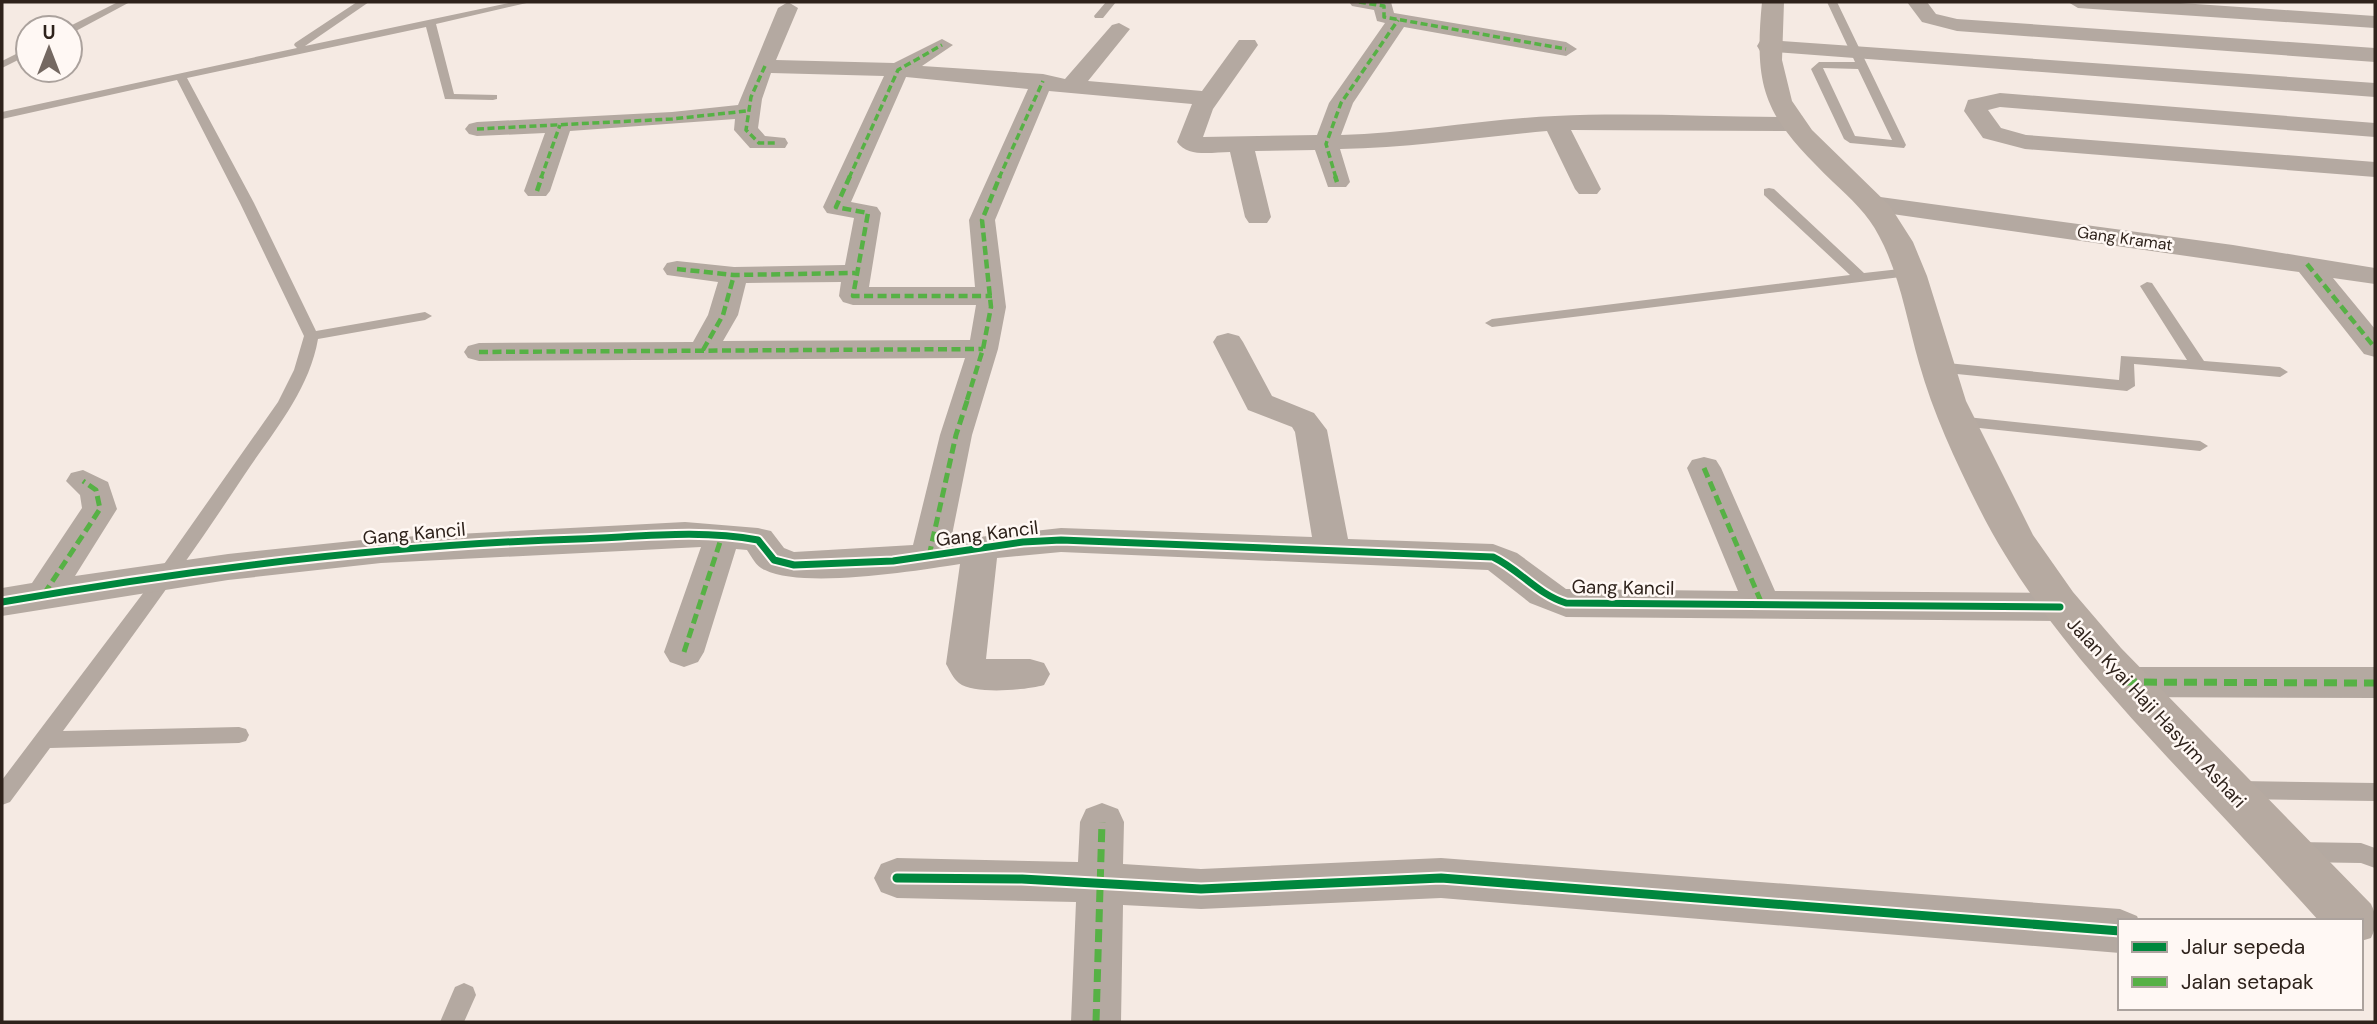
<svg xmlns="http://www.w3.org/2000/svg" width="2377" height="1024" font-family="'DM Sans',sans-serif">
  <rect width="100%" height="100%" fill="#f5eae3"/>
  <g fill="none" stroke-linecap="round" stroke-linejoin="round">
    <!-- lane -->
    <path fill="#b4a9a1" fill-rule="evenodd" d="M118 2H130L74 32 70 33V28H66Z
      M357 2H369L305 46 513 2H531L436 24 454 94 497 95V99L493 100 445 99 426 27 187 78 254 203 316 331 425 312 432 316 425 320 318 339C309 391 273 432 245 474 187 562 125 647 63 731L239 727 246 729 249 735 246 741 239 743 50 748 10 802 2 805V780L150 584 278 402 294 370 304 336 240 203 177 80 2 119V112L297 48 294 45 295 43Z
      M1106 2H1116L1103 18H1095L1094 16Z
      M1827 2H1837L1906 145 1904 148 1850 143 1844 139 1811 69 1819 62H1855ZM1823 68 1858 69 1892 140 1855 136Z
      M28 48V55L2 68V61Z
      M1769 188 1774 189 1864 273 1909 268 1916 272 1909 276 1492 327 1485 323 1492 319 1850 275 1764 195V189Z
      M2147 282 2152 283 2204 361 2280 367 2288 372 2280 377 2134 364 2135 386 2127 391 1937 372 1929 367 1937 362 2119 380 2121 356 2187 360 2140 286Z
      M1957 416 2200 441 2208 446 2200 451 1951 425 1949 421Z
      M2239 781 2375 783V801L2239 799 2231 796 2228 790 2231 784Z
      M2297 842 2361 843 2375 848V868L2361 863 2297 862 2289 859 2286 852 2289 845Z
      M464 983 473 987 476 995 464 1022H440L455 987Z"/>
    <!-- street -->
    <path fill="#b4a9a1" fill-rule="evenodd" d="M788 2 798 8 776 60 894 63 942 39 953 45 922 66 1043 74 1065 79 1112 25 1119 23 1130 29 1088 81 1202 91 1239 40H1255L1258 45 1213 109 1203 137 1317 135 1329 103 1385 23 1377 21 1374 10 1352 6 1349 2H1391L1394 13 1566 42 1577 49 1566 56 1404 27 1353 103 1341 135C1413 133 1483 119 1555 116 1633 112 1712 117 1790 117L1798 119 1802 124 1798 129 1790 131 1571 130 1601 189 1597 194H1579L1575 189 1547 131C1478 137 1409 148 1340 149L1350 182 1346 187H1328L1315 150 1255 151 1271 217 1267 223H1249L1245 217 1230 152C1213 152 1188 158 1177 142L1192 104 1049 91 995 220 1006 307 998 349 972 435 951 540 1061 528 1312 537 1295 432 1292 427 1248 410 1213 342 1217 336 1228 333 1239 336 1243 342 1272 396 1314 413 1327 430 1348 539 1493 544 1517 553 1566 589 1738 591 1687 468 1692 460 1704 457 1716 460 1721 468 1775 591 2060 593 2073 597 2079 607 2073 617 2060 621 1566 617 1530 603 1488 570 1061 552 997 558 986 659H1030L1044 663 1050 674 1044 685C1027 690 974 695 959 683 953 678 950 671 946 664L960 564C915 571 804 589 765 570 756 567 752 557 747 550L736 549 704 652 698 662 684 667 670 662 664 652 701 547 381 563 228 580 2 616V588L32 583 82 508 80 495 66 481 71 473 83 470 108 482 117 509 75 576 228 554 381 538 685 522 758 528 771 531 784 548 794 552 913 545 940 435 965 358 479 361 468 358 464 352 468 346 479 343 693 342 708 315 718 282 667 275 663 269 667 263 677 261 734 267 845 265 854 218 827 213 823 207 884 76 771 73 762 99 758 128 765 136 785 138 788 143 785 148H750L734 130 735 119 570 131 550 191 546 196H528L524 191 545 133 477 136 469 134 465 129 469 124 477 122 672 112 738 105 778 8ZM906 77 1028 89 969 220 975 287H869L881 213 877 207 851 202ZM841 282 839 296 843 302 853 305H976L970 340 723 341 738 315 746 283Z
      M1907 2H1927L1936 14 1957 19 2375 48V62L1957 31 1922 22Z
      M2068 2H2166L2375 16V28L2078 8Z
      M1768 40 2375 83V97L1760 51 1757 46 1760 41Z
      M2000 93 2375 123V137L2000 107 1988 110 2001 128 2026 135 2375 162V177L2025 149 1983 138 1964 111 1968 100Z
      M1873 196 2233 245 2375 268V284L2333 278 2375 329V357L2364 354 2299 272 1864 210 1860 204 1864 198Z
      M2124 667H2375V698L2124 697 2110 693 2104 682 2110 671Z
      M1102 803 1118 809 1124 822 1123 864 1201 869 1441 858 2120 909 2137 916 2139 921H2120V953L1441 898 1201 909 1123 905 1121 1022H1071L1076 902 897 898 881 892 874 878 881 864 897 858 1078 862 1080 822 1086 809Z"/>
    <!-- primary -->
    <path fill="#b6aaa1" fill-rule="evenodd" d="M1762 2H1784L1782 60 1792 101 1812 130 1890 206 1913 242 1927 276 1966 401 2033 535 2073 592 2121 648 2371 904C2377 916 2377 926 2371 938L2361 941V921H2319C2269 866 2219 812 2168 758 2096 680 2026 602 1978 506 1955 460 1933 413 1919 363 1907 321 1900 275 1879 236 1868 214 1851 199 1833 182 1767 118 1753 94 1762 2Z"/>
    <!-- quiet-far3 -->
    <path stroke="#56b145" stroke-width="3.5" stroke-dasharray="7 3.5" stroke-linecap="butt" d="M1359 2 1384 6V17L1566 49
      M765 66 751 97 746 130 759 143H776
      M477 129 672 119 746 111
      M541 178 560 125
      M849 178 898 70 942 45
      M999 178 1043 81
      M1336 178 1326 144 1341 103 1398 20"/>
    <!-- quiet-far2 -->
    <path stroke="#56b145" stroke-width="4.5" stroke-dasharray="9 4.5" stroke-linecap="butt" d="M850 176 836 207 868 213 853 296H992
      M1335 176 1337 182
      M537 191 542 176
      M2307 264 2375 348
      M677 269 734 275 855 273
      M703 350 723 315 734 275
      M479 352 983 349
      M967 400 983 349 991 307 982 220 1000 176"/>
    <!-- quiet-far1 -->
    <path stroke="#56b145" stroke-width="5" stroke-dasharray="10 5" stroke-linecap="butt" d="M1704 468 1762 604
      M929 556 956 435 968 398
      M44 594 100 509 96 490 83 481
      M684 652 722 536"/>
    <!-- quiet -->
    <path stroke="#56b145" stroke-width="7" stroke-dasharray="13 7" stroke-linecap="butt" d="M2124 682 2375 683
      M1096 1022 1102 822"/>
    <defs>
      <path id="cycleway-far1" d="M2 602C193 569 384 545 578 539 637 537 699 529 758 540L774 560 794 565 893 561 1023 542 1061 540 1493 557C1520 570 1537 594 1566 603L2060 607"/>
      <path id="cycleway" d="M897 878 1022 879 1201 889 1441 878 2120 931"/>
    </defs>
    <!-- cycleway-far1 casing -->
    <use href="#cycleway-far1" stroke="#fff8f4" stroke-width="11"/>
    <!-- cycleway casing -->
    <use href="#cycleway" stroke="#fff8f4" stroke-width="13"/>
    <!-- cycleway-far1 -->
    <use href="#cycleway-far1" stroke="#00873e" stroke-width="7"/>
    <!-- cycleway -->
    <use href="#cycleway" stroke="#00873e" stroke-width="9"/>
  </g>
  <g text-anchor="middle" stroke-width="5" stroke-linejoin="round" paint-order="stroke">
    <!-- far-street labels -->
    <g font-size="16" fill="#2e221b" stroke="#fff8f4">
      <text transform="translate(2125 238) rotate(8)" y="6">Gang Kramat</text>
    </g>
    <!-- street labels -->
    <g font-size="19" fill="#2e221b" stroke="#fff8f4">
      <text transform="translate(414 533) rotate(-5)" y="7">Gang Kancil</text>
      <text transform="translate(987 533) rotate(-7)" y="7">Gang Kancil</text>
      <text transform="translate(1623 587) rotate(1)" y="7">Gang Kancil</text>
      <text transform="translate(2157 712) rotate(47)" y="7">Jalan Kyai Haji Hasyim Ashari</text>
    </g>
  </g>
  <!-- border -->
  <rect width="2377" height="1024" fill="none" stroke="#2e221b" stroke-width="7"/>
  <!-- legend -->
  <rect x="2118" y="919" width="245" height="91" fill="#fff8f4" stroke="#aba29d" stroke-width="2"/>
  <rect x="2132" y="942" width="35" height="10" fill="#00873e" stroke="#aba29d" stroke-width="2"/>
  <text x="2181" y="954" font-size="21" fill="#2e221b">Jalur sepeda</text>
  <rect x="2132" y="977" width="35" height="10" fill="#56b145" stroke="#aba29d" stroke-width="2"/>
  <text x="2181" y="989" font-size="21" fill="#2e221b">Jalan setapak</text>
  <!-- north arrow -->
  <g transform="translate(49 49)"><circle r="33" fill="#fff8f4" stroke="#aba29d" stroke-width="2"/>
  <path d="M0-5L12 26L0 18L-12 26Z" fill="#746861"/>
  <text y="-10" font-size="19" font-weight="bold" text-anchor="middle" fill="#2e221b">U</text>
  </g>
</svg>
